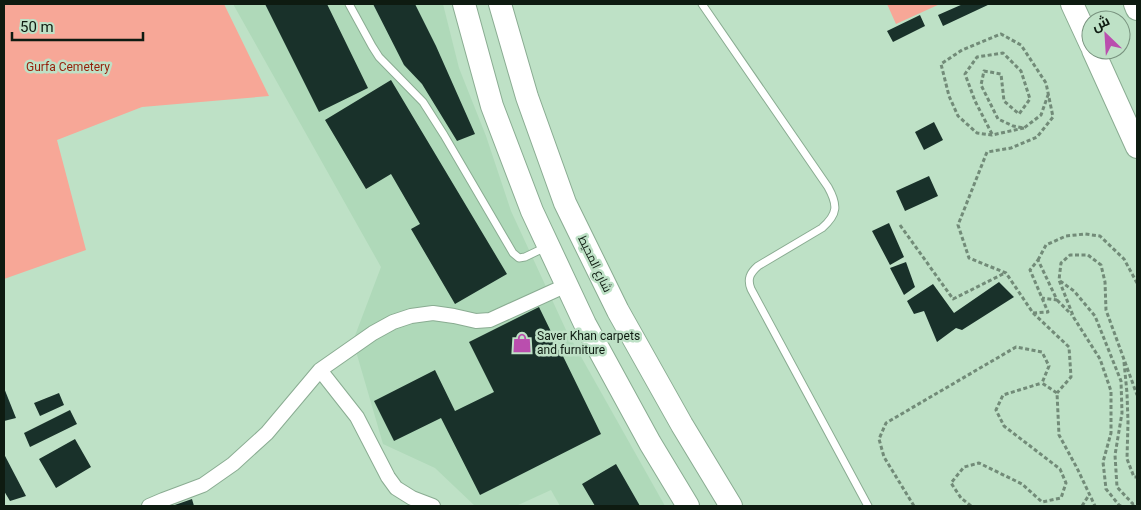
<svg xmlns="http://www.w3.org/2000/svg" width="1141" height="510" font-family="Roboto,Cairo,sans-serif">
  <rect width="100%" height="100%" fill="#bee1c6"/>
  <!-- built -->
  <path fill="#afd9b9" d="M233 4H443L459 68 486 136 511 211 566 330 665 506H560L551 490 516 506H475L435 468 383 444 353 341 381 267Z"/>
  <!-- green -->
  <path fill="#f7a797" d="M4 4H224L269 96 142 107 57 140 86 250 4 279Z
    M887 4H940L896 24Z"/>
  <!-- building -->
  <path fill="#19312a" d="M265 4H327L368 88 319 112Z
    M373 4H415L436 46 475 134 457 141 422 84 404 65Z
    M963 4H990L943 26 938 15Z
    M920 15 925 26 893 42 887 31Z
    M391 80 507 274 455 304 411 229 420 224 391 174 366 189 325 120Z
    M934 122 943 140 924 150 915 132Z
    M929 176 938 196 905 211 896 191Z
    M889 223 904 257 890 265 872 231Z
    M906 262 915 287 904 295 890 268Z
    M999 282 1014 297 962 330 956 328 937 342 924 311 914 314 907 301 933 284 954 313Z
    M539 307 601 434 480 495 441 418 394 441 374 401 435 370 455 411 494 392 469 342Z
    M4 388 16 418 4 421Z
    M59 393 64 405 40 416 34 403Z
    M70 410 77 424 30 447 24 433Z
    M75 439 91 467 56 488 39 459Z
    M4 454 26 496 10 501 4 491Z
    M616 464 640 506H595L582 484Z
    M192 499 194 506H172Z"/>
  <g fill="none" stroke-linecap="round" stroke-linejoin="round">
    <defs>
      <path id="service" d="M349 4 372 46 379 57 423 102 444 135 513 253 519 258 525 257 546 247
        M702 4 828 187C838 205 838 214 822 228L758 266C750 273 747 279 751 289L868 506"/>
      <path id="minor" d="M320 370 357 417 388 477 396 488 412 498 433 506
        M149 506 163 500 203 485 233 464 267 433 320 370 373 333 393 322 411 316 433 313 454 316 476 321 490 320 567 285"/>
      <path id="trunk" d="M464 4 492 106 532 211 585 324 650 443 688 506
        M500 4 527 97 565 203 618 311 682 425 731 506
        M1072 4 1091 45
        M1135 4 1137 9
        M1093 50 1137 147"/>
    </defs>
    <!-- service casing -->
    <use href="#service" stroke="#8aac92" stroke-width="9"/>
    <!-- minor casing -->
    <use href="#minor" stroke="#8aac92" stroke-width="16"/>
    <!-- trunk casing -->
    <use href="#trunk" stroke="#8aac92" stroke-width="24"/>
    <!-- path -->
    <path stroke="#728b78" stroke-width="3" stroke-dasharray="4 2.5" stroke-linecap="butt" d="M1024 128 992 135 977 133 958 116 949 96 941 64 962 50 1001 34 1021 45 1046 83 1053 117 1037 137 1011 148 987 152 958 225 969 258 1006 273 1033 313 1048 312 1030 270 1038 260 1057 300 1042 298
      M992 134 975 101 965 74 977 57 1003 53 1021 71 1030 99 1019 114 1004 101 1001 74 984 71 981 85 998 119 1013 126 1024 128 1041 115 1048 95
      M900 225 953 299 1005 273
      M1038 260 1046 245 1066 236 1085 234 1100 236 1124 259 1137 283
      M1060 281 1074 291 1095 316 1121 381 1122 413 1115 455 1117 487 1133 504 1137 503
      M1057 300 1072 315
      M1033 313 1069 347 1071 377 1057 393
      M1124 362 1127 393 1128 422 1127 459 1134 477H1137
      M914 506 884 457 879 439 886 423 1016 347 1042 352 1049 366 1042 383 1057 393 1059 435 1077 468 1095 506
      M971 506 961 498 951 483 964 467 979 463 1022 484 1042 502 1061 498 1066 483 1060 469 1004 426 996 410 1003 395 1042 383
      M1082 506 1089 495
      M1121 506 1119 505 1106 489 1103 462 1111 433V391L1100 359 1074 318 1059 280 1061 263 1070 255H1088L1101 265 1105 282 1106 310 1137 395"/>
    <!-- service -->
    <use href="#service" stroke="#fff" stroke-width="7"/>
    <!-- minor -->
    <use href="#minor" stroke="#fff" stroke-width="14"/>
    <!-- trunk -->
    <use href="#trunk" stroke="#fff" stroke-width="22"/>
  </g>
  <!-- icons -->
  <defs>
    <symbol id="shop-bare" viewBox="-9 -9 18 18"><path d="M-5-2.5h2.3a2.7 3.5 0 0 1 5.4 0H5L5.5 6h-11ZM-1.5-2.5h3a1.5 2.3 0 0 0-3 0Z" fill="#ba4eae" stroke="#bee1c6" stroke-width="2.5" paint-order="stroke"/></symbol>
  </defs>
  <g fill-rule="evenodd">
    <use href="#shop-bare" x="508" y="329" width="28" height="28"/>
  </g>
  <g text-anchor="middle" stroke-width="5" stroke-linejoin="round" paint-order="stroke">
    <!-- park labels -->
    <g font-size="12" fill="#941e09" stroke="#bee1c6">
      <text x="68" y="71">Gurfa Cemetery</text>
    </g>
    <!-- street labels -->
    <g font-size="12" fill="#0e1b11" stroke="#bee1c6">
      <text transform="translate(595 264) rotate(64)" y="4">شارع المحيط</text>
    </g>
    <!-- poi labels -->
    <g font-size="12" fill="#0e1b11" stroke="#bee1c6" text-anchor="start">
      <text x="537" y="340">Saver Khan carpets<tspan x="537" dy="14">and furniture</tspan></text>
    </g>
  </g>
  <!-- border -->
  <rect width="1141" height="510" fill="none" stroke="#0e1b11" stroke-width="10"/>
  <!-- north arrow -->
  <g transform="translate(1106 35) rotate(335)"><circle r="24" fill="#bee1c6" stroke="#78927e"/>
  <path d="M0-4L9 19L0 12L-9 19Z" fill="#ba4eae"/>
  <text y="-8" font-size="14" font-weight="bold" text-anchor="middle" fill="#0e1b11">ش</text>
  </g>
  <!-- scale -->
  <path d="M12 32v8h131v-8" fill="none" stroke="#0e1b11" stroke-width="2.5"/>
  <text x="20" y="32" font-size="15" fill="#0e1b11" stroke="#bee1c6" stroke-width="4" paint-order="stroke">50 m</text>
</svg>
